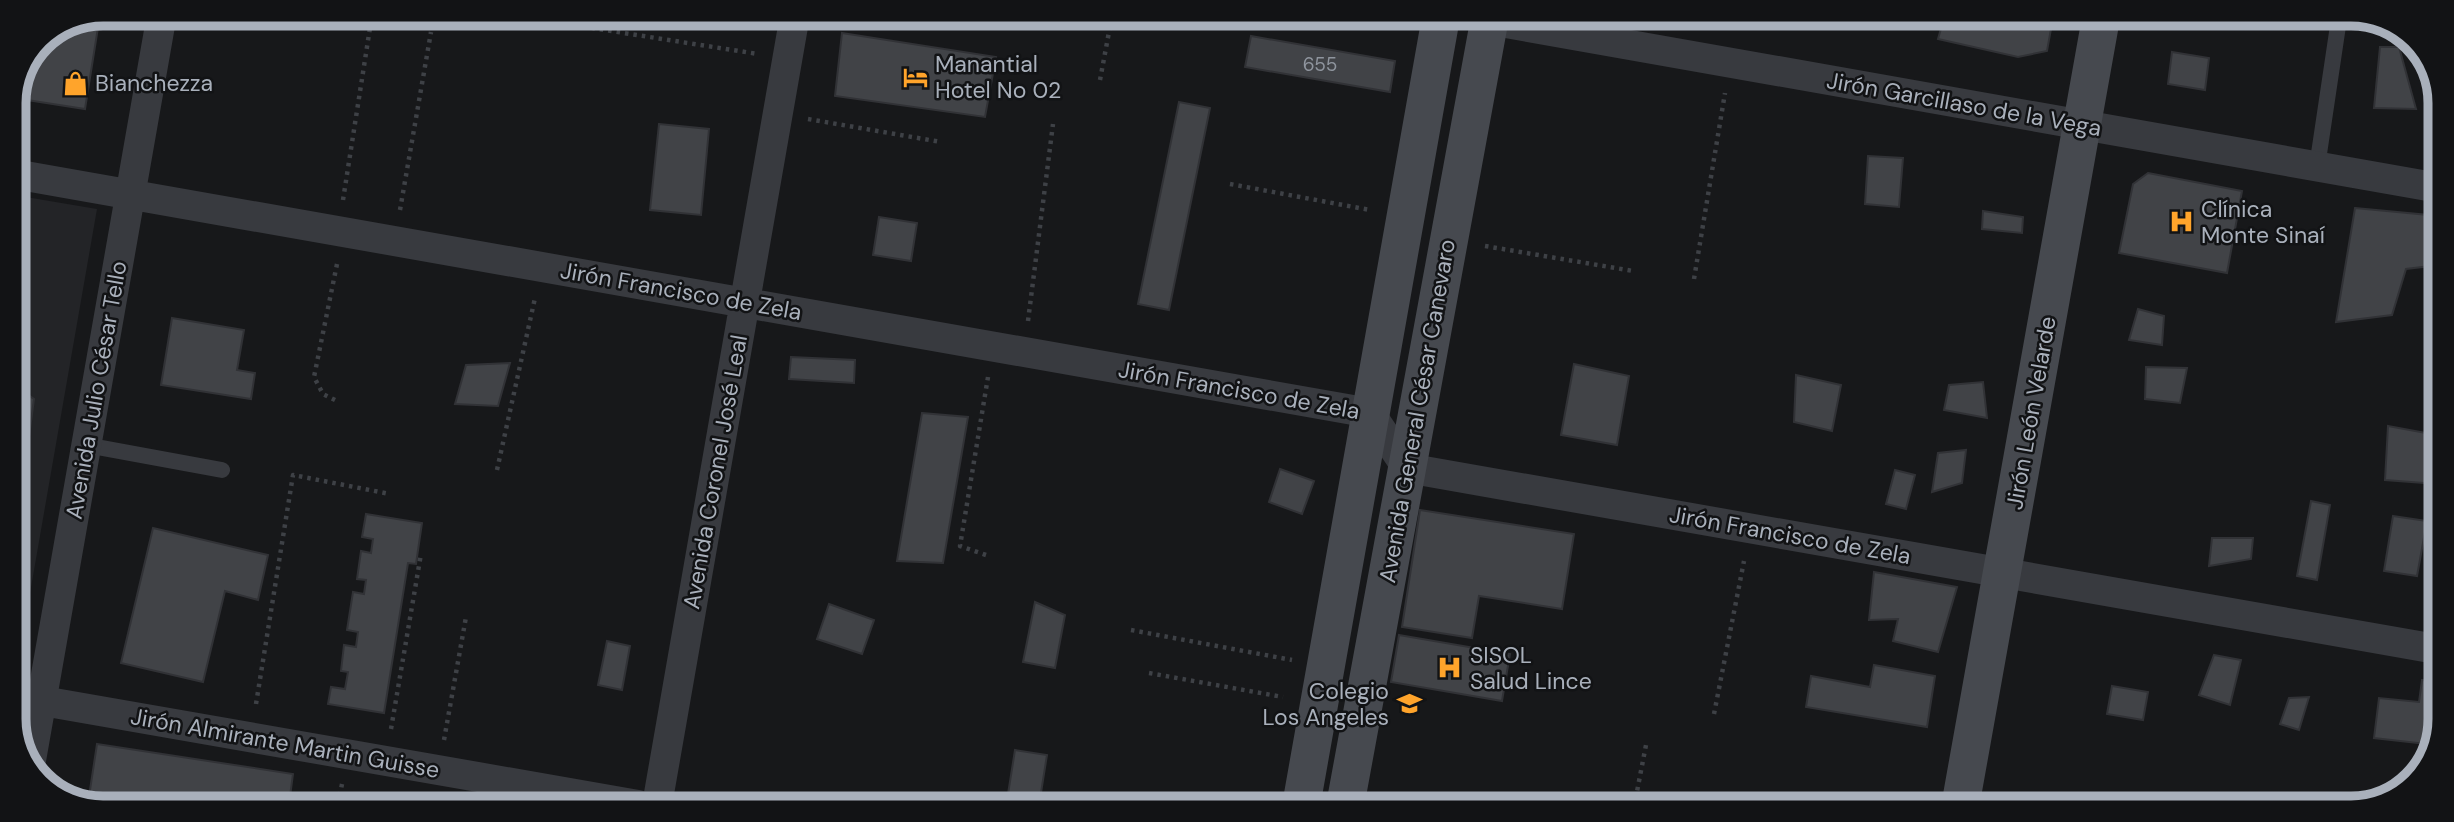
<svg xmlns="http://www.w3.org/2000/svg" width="2454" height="822" font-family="'DM Sans',sans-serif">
  <rect width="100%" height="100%" fill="#17181a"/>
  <!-- built -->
  <path fill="#232427" d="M14 195 97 209 18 662 14 661Z"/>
  <!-- building -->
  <path fill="#414347" stroke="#313236" stroke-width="2" d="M100 15 85 109 14 98 40 40Z
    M1944 18H2053L2047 51 2018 57 1938 39Z
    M842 33 996 57 985 117 835 96Z
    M1251 36 1395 61 1390 92 1245 67Z
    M2380 47H2399L2416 109 2374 108Z
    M2172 52 2209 58 2205 90 2168 84Z
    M1179 102 1210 108 1169 310 1138 304Z
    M659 124 709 129 701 215 650 210Z
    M1868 156 1903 158 1899 207 1865 204Z
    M2148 173 2242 191 2227 273 2119 253 2133 184Z
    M2355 208 2439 216V265L2406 269 2392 315 2336 322Z
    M1983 211 2023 217 2022 233 1982 229Z
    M879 217 917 223 911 261 873 255Z
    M2138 309 2164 316 2162 345 2129 340Z
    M172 318 244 330 237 370 255 373 251 399 161 385Z
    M791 357 855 360 854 383 789 379Z
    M510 363 498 406 455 404 466 365Z
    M1574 364 1629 376 1617 445 1561 435Z
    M2146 367 2187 368 2180 403 2145 399Z
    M1796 375 1841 385 1832 431 1794 422Z
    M1983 382 1987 418 1944 410 1949 385Z
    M14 385 34 399 14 550Z
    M922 413 968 417 943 563 897 561Z
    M2388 426 2437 435V484L2385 480Z
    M1966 450 1962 483 1932 492 1938 453Z
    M1280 469 1314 481 1302 514 1269 502Z
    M1895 470 1915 475 1906 509 1886 504Z
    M2311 501 2330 505 2317 580 2297 576Z
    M1420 510 1574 534 1562 609 1479 596 1472 638 1402 627Z
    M366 514 422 523 416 564 408 563 384 713 328 704 331 687 345 689 348 672 341 671 344 645 356 647 358 632 347 630 353 592 364 594 366 580 357 579 361 551 371 553 373 539 362 537Z
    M2393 516 2427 521 2417 576 2384 571Z
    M153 528 268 555 258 600 225 591 203 682 121 663Z
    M2212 538H2253L2251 559 2209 566Z
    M1874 572 1957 587 1938 652 1893 641 1898 619 1869 620Z
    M1035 602 1065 615 1055 668 1023 662Z
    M829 604 874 620 862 654 817 639Z
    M1399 635 1510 654 1502 701 1391 682Z
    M607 641 630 646 622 690 598 685Z
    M2214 655 2241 660 2230 705 2199 695Z
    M1874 665 1935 676 1927 727 1806 707 1811 676 1870 687Z
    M2422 680 2436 681 2435 745 2374 738 2379 698 2419 702Z
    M2112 686 2148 692 2143 720 2107 714Z
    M2309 697 2299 730 2280 724 2289 698Z
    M97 744 293 774 289 804 88 803Z
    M1015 750 1047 755 1040 799 1008 794Z"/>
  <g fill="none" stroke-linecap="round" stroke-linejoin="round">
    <!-- path -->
    <path stroke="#3e4146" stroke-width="4.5" stroke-dasharray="3.5 5" stroke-linecap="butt" d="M541 20 758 54
      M1100 80 1112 16
      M808 119 941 142
      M1230 184 1370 210
      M343 200 372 15
      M400 210 431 32
      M1485 246 1633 271
      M337 264 314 377 323 394 337 401
      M1694 279 1725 93
      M1028 321 1053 124
      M497 470 535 298
      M986 555 960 546 988 377
      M1131 630 1292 660
      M1149 673 1283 697
      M256 704 293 475 390 494
      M1714 714 1744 561
      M391 729 421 554
      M444 740 466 617
      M338 804 342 784
      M1634 807 1646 745"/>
    <!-- lane -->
    <path stroke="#383a3f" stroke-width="16" d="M2317 167 2339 19
      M86 445 222 470"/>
    <!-- street -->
    <path stroke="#383a3f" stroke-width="30" d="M1489 20 2439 188
      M14 174 1370 413 1407 468 2436 649
      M14 696 638 805
      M30 766 162 14
      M657 805 795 15"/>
    <!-- secondary -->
    <path stroke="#46494f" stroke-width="38" d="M1301 806 1441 17
      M1345 806 1490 17
      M1960 807 2101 18"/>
  </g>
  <!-- icons -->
  <defs>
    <symbol id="hotel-bare" viewBox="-9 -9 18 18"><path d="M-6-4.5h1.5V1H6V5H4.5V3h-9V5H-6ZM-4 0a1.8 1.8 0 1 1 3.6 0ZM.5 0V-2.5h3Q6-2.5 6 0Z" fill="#ffa42b" stroke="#121315" stroke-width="2.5" paint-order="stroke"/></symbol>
    <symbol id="shop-bare" viewBox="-9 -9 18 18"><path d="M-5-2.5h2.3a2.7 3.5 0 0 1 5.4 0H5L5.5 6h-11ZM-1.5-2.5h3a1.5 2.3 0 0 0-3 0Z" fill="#ffa42b" stroke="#121315" stroke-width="2.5" paint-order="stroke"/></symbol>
    <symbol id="hospital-bare" viewBox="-9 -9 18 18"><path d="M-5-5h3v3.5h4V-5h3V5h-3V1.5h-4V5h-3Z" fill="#ffa42b" stroke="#121315" stroke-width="2.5" paint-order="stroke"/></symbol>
    <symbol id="school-bare" viewBox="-9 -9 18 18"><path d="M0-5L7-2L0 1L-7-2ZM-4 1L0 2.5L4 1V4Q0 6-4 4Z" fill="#ffa42b" stroke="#121315" stroke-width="2.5" paint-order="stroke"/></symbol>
  </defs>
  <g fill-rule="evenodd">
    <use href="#hotel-bare" x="898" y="60" width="35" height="35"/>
    <use href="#shop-bare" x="58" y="66" width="35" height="35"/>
    <use href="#hospital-bare" x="2164" y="204" width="35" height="35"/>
    <use href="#hospital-bare" x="1432" y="650" width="35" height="35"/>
    <use href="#school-bare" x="1392" y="686" width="35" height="35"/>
  </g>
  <g text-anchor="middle" stroke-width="5" stroke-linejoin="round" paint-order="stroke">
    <!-- number labels -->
    <g font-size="19" fill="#8f959e">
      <text x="1320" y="71">655</text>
    </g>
    <!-- poi labels -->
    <g font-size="23" fill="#a9b0bb" stroke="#121315" text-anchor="start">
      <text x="935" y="72">Manantial<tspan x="935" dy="26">Hotel No 02</tspan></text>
      <text x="95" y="91">Bianchezza</text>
      <text x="2201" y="217">Clínica<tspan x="2201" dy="26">Monte Sinaí</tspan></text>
      <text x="1470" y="663">SISOL<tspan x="1470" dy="26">Salud Lince</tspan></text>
      <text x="1389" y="699" text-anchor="end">Colegio<tspan x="1389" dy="26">Los Angeles</tspan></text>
    </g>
    <!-- street labels -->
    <g font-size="23" fill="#a9b0bb" stroke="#121315">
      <text transform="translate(1964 104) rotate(10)" y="8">Jirón Garcillaso de la Vega</text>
      <text transform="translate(681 291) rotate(10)" y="8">Jirón Francisco de Zela</text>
      <text transform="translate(96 390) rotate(-80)" y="8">Avenida Julio César Tello</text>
      <text transform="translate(1239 390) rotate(10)" y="8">Jirón Francisco de Zela</text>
      <text transform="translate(1417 411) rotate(-80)" y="8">Avenida General César Canevaro</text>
      <text transform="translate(2031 413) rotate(-80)" y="8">Jirón León Velarde</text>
      <text transform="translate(715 472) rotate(-80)" y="8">Avenida Coronel José Leal</text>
      <text transform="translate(1790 535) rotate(10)" y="8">Jirón Francisco de Zela</text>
      <text transform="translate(285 743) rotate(10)" y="8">Jirón Almirante Martin Guisse</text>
    </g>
  </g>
  <!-- crop -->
  <path d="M0 0H2454V822H0ZM103 26H2351A77 77 0 0 1 2428 103V719A77 77 0 0 1 2351 796H103A77 77 0 0 1 26 719V103A77 77 0 0 1 103 26Z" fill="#121315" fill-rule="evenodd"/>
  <path fill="none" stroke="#a9b0bb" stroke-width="9" d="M103 26H2351A77 77 0 0 1 2428 103V719A77 77 0 0 1 2351 796H103A77 77 0 0 1 26 719V103A77 77 0 0 1 103 26Z"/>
</svg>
